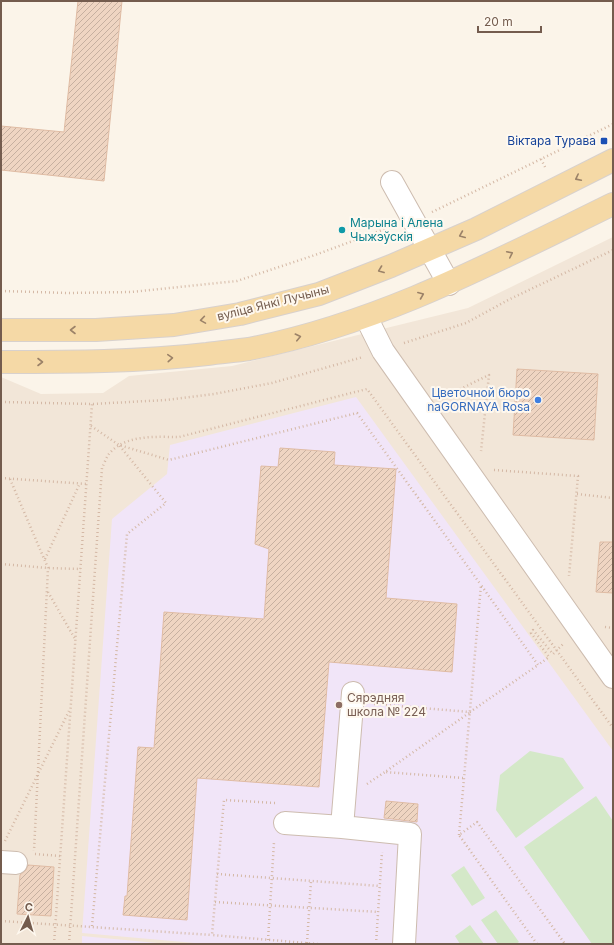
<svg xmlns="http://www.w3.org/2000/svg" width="614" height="945" font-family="Inter,sans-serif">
  <defs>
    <pattern id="building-hatch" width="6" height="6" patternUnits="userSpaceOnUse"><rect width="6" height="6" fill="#efd5c2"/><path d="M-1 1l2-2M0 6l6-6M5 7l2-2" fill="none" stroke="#c6b0a0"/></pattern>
  </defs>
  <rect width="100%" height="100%" fill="#fbf4e9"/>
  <!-- residential -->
  <path fill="#f2e6d8" d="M613 237V944H1V377L41 394 103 393 129 376 232 366 468 308Z"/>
  <!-- education -->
  <path fill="#f1e5f8" d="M356 397 613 751V944H206L82 933 112 519 167 474 170 445Z
    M82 936 168 944H82Z"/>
  <!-- park -->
  <path fill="#d4e8c8" d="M530 751 563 758 584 788 516 838 496 810 500 775Z
    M596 796 613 821V944H592L524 847Z
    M464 866 485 898 472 906 451 875Z
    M496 910 519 942 516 944H498L481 920Z
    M470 925 484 944H460L455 936Z"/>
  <!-- building -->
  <path fill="url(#building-hatch)" stroke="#e0bca4" d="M78 1H122L104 181 1 170V126L64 132Z
    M517 369 598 374 594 440 513 435Z
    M280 448 335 452 334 465 396 469 386 598 457 604 452 672 329 662 319 787 197 778 187 920 123 915 125 896H127L138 747 154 748 164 612 264 619 269 549 255 544 261 466 278 467Z
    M600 542H613V593L596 592Z
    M386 801 418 804 417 822 384 818Z
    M28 865 54 867 51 916 17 914 20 875 26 870Z"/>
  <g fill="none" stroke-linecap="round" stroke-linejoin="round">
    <defs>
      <path id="minor" d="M392 182 449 284
        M366 317 383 351 613 677
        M353 693 342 827 410 834 404 944
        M285 823 342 827
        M1 862 16 863"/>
      <path id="major" d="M1 330H96L174 325 240 314 319 294 391 266 476 229 613 160
        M1 362C70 362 139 362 207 354 221 352 235 351 249 349 381 323 494 262 613 204"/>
    </defs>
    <!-- minor casing -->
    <use href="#minor" stroke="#cdbcaf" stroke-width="24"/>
    <!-- major casing -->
    <use href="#major" stroke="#d8d1cd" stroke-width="24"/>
    <!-- path -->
    <path stroke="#d4b8a5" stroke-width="2.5" stroke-dasharray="1 3" stroke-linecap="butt" d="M541 159 546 169
      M432 212 613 124
      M1 291 69 293 131 292 237 281 315 255 385 229
      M404 343 466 323 510 299 613 250
      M442 398 489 375 481 451
      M1 402 92 404 166 400 214 394 272 383 363 357
      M91 426 119 445
      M494 470 578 476 569 576
      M1 478 87 484
      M10 479 48 568 34 851
      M577 494 613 498
      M45 559 80 483
      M1 564 48 568 81 569
      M48 592 75 639
      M605 627 613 628
      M374 704 470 712 538 665
      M463 778 385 772 469 713
      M367 784 385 772
      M275 803 224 800 212 935 318 944
      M459 835 481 585 538 665 549 657 531 633 533 630 553 654 563 644
      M5 841 69 711
      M35 854 60 856
      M217 874 380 886
      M215 902 378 912
      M1 921 212 935
      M92 926 127 534 166 503 119 445 169 460 357 413 481 585
      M268 940 274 842
      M307 943 311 881
      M54 944 92 404
      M69 944 102 468C104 464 106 458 109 454 125 434 157 437 179 437L367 389 613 728
      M376 944 382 852
      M537 944 459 835 477 822 565 944"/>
    <!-- minor -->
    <use href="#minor" stroke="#fff" stroke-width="22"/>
    <!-- major -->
    <use href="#major" stroke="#f5d9a6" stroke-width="22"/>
  </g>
  <!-- one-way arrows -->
  <defs><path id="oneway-chevron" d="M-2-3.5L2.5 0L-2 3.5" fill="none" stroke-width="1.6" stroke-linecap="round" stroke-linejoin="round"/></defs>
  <g stroke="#9b8268">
    <use href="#oneway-chevron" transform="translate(578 178) rotate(153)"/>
    <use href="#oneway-chevron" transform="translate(462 235) rotate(157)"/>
    <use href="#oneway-chevron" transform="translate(510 254) rotate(-26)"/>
    <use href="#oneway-chevron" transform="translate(381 270) rotate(159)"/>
    <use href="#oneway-chevron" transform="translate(421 295) rotate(-22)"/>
    <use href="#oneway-chevron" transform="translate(203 320) rotate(171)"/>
    <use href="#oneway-chevron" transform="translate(73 330) rotate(180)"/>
    <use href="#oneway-chevron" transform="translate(298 337) rotate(-13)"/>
    <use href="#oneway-chevron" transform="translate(170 358) rotate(-4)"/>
    <use href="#oneway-chevron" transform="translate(40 362)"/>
  </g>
  <!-- markers -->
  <rect fill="#1a4fb4" stroke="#fef8ef" stroke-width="1.5" x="600" y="137" width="8" height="8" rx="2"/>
  <circle fill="#0f9aa8" stroke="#fef8ef" stroke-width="1.5" cx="342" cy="230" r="4"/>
  <circle fill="#3f7fe0" stroke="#fef8ef" stroke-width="1.5" cx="538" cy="400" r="4"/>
  <circle fill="#8d6e63" stroke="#fef8ef" stroke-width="1.5" cx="339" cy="705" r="4"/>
  <g text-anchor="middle" stroke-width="4" stroke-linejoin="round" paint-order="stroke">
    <!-- transit labels -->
    <g font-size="12" fill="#164399" stroke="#fef8ef" text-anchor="end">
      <text x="596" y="145">Віктара Турава</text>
    </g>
    <!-- culture labels -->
    <g font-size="12" fill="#0d838f" stroke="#fef8ef" text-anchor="start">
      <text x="350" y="227">Марына і Алена<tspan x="350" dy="14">Чыжэўскія</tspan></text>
    </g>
    <!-- street labels -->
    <g font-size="12" fill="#745c4e" stroke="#fef8ef">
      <text transform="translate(273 303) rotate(-14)" y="4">вуліца Янкі Лучыны</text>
    </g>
    <!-- shop labels -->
    <g font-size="12" fill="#366cbe" stroke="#fef8ef" text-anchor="end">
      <text x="530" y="397">Цветочной бюро<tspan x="530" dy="14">naGORNAYA Rosa</tspan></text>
    </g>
    <!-- education labels -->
    <g font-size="12" fill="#785e54" stroke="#fef8ef" text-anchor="start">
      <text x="347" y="702">Сярэдняя<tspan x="347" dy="14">школа № 224</tspan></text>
    </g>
  </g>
  <!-- border -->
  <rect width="614" height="945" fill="none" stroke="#745c4e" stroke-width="4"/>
  <!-- north arrow -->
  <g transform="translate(28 917) rotate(5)" stroke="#fef8ef" stroke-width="3" paint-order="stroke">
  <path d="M0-3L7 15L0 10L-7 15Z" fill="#745c4e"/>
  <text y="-6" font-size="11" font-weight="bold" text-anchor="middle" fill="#745c4e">С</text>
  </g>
  <!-- scale -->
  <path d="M478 26v6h63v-6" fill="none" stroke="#745c4e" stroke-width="2"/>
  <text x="484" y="26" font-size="12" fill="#745c4e" stroke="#fef8ef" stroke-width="3" paint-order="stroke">20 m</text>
</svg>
